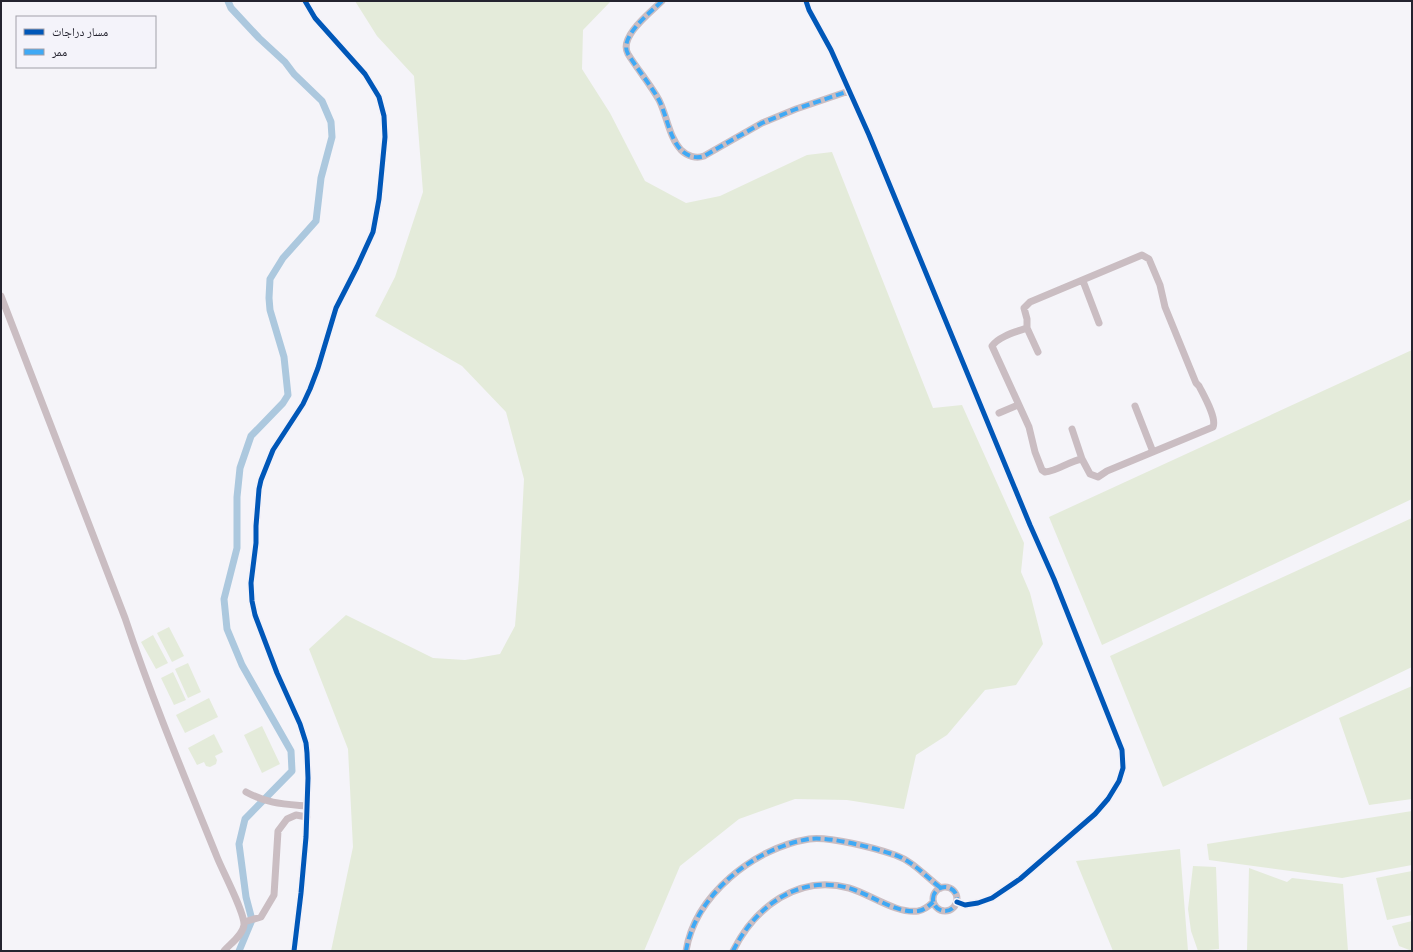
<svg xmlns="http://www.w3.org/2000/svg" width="1413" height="952" font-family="'Roboto Condensed','Noto Naskh Arabic',sans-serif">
  <rect width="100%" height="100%" fill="#f5f4f9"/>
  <!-- green -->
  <path fill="#e4ebda" d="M355 1H611L583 30 582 69 610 113 645 181 686 203 720 196 807 155 832 152 933 408 962 405 1024 543 1021 572 1030 593 1043 644 1016 685 985 690 947 735 916 755 904 809 847 800 795 799 739 819 680 866 644 951H331L353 847 348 749 309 649 346 615 433 658 465 660 500 654 515 626 519 577 524 479 506 412 462 366 375 316 395 277 423 192 414 76 377 36Z
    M1412 350V499L1102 645 1049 517Z
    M1412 518V667L1163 787 1110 656Z
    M169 627 184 656 172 662 157 633Z
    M153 635 168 663 156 669 141 642Z
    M188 663 201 692 188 698 175 669Z
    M173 672 186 700 174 705 161 678Z
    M1412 686V799L1369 805 1339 718Z
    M209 698 218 717 185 733 176 715Z
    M262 726 280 764 262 773 244 735Z
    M214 734 223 752 215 756 217 760 216 764 210 767 206 766 204 762 197 765 188 748Z
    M1412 811V865L1342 878 1209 860 1207 844Z
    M1180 849 1188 951H1113L1076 861Z
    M1193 866 1216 867 1219 949 1198 951 1191 931 1188 909Z
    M1249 868 1287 882 1292 878 1343 884 1348 951H1247Z
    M1412 871V915L1387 920 1376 878Z
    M1412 921V951L1399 946 1392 926Z"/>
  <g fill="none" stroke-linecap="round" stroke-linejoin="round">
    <!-- canal -->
    <path stroke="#acc8de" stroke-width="7" d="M228 1 231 8 259 38 285 62 294 74 322 101 331 122 332 137 321 178 316 221 283 258 270 279 269 298 270 310 284 357 288 395 283 403 251 436 240 468 237 497V548L224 599 227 629 242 665 291 751 292 771 245 819 239 844 246 897 252 920 239 951"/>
    <!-- minor -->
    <path stroke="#cabdc2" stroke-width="7" d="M662 1C651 12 618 37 628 54 638 70 650 84 659 100 667 116 669 137 681 150 687 156 696 159 704 156L762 123 796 109 849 91
      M806 1 809 10 831 50 869 135 1030 525 1054 579 1122 750 1123 768 1119 781 1108 799 1095 814 1020 879 992 898 978 903 965 905 957 902
      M1142 255 1149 259 1160 285 1165 307 1196 383 1199 386C1204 396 1217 418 1213 427L1107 471 1098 477 1090 474 1082 459C1069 461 1058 471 1045 472L1042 470 1035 452 1029 427 992 346C999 336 1016 332 1027 328V319L1024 308 1030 302Z
      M1083 281 1099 323
      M1 296 125 618C152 699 185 778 217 857 222 870 245 913 244 925 243 935 230 944 224 951
      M1027 328 1038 352
      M1135 406 1153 452
      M999 413 1018 405
      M1072 429 1082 459
      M246 792C268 804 284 804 307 806
      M933 899a12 12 0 1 1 24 0a12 12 0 1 1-24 0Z
      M244 922 261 917 274 895 278 831 287 819 296 815 307 817
      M294 951 301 893 306 837 308 778 307 753 306 743 300 724 277 673 255 615 252 601 251 583 256 543V526L259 489 261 480 273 450 303 404 310 389 318 368 336 308 357 267 373 232 379 199 385 137 384 116 379 97 365 74 315 18 305 1
      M686 951C695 895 754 848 809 839 829 836 875 848 895 855 913 861 926 877 941 888
      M733 951C755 907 798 874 849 888 870 894 896 914 918 911 924 910 929 906 933 902"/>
    <!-- quiet -->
    <path stroke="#3fa9f5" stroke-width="4" stroke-dasharray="8 4" stroke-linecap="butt" d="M662 1C651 12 618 37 628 54 638 70 650 84 659 100 667 116 669 137 681 150 687 156 696 159 704 156L762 123 796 109 849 91
      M933 899a12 12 0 1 1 24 0a12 12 0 1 1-24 0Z
      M686 951C695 895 754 848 809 839 829 836 875 848 895 855 913 861 926 877 941 888
      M733 951C755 907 798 874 849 888 870 894 896 914 918 911 924 910 929 906 933 902"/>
    <defs>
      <path id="cycleway" d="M806 1 809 10 831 50 869 135 1030 525 1054 579 1122 750 1123 768 1119 781 1108 799 1095 814 1020 879 992 898 978 903 965 905 957 902
        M294 951 301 893 306 837 308 778 307 753 306 743 300 724 277 673 255 615 252 601 251 583 256 543V526L259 489 261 480 273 450 303 404 310 389 318 368 336 308 357 267 373 232 379 199 385 137 384 116 379 97 365 74 315 18 305 1"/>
    </defs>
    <!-- cycleway casing -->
    <use href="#cycleway" stroke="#f4f3fa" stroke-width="8"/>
    <!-- cycleway -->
    <use href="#cycleway" stroke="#0057b8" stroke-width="5"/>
  </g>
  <!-- border -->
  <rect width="1413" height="952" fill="none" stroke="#24232f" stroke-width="4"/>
  <!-- legend -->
  <rect x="16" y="16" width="140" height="52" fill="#f4f3fa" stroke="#a1a0a9"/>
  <rect x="24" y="29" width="20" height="6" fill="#0057b8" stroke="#a1a0a9"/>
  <text x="52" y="36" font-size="12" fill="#24232f">مسار دراجات</text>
  <rect x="24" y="49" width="20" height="6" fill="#3fa9f5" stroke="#a1a0a9"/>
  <text x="52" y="56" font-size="12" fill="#24232f">ممر</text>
</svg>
